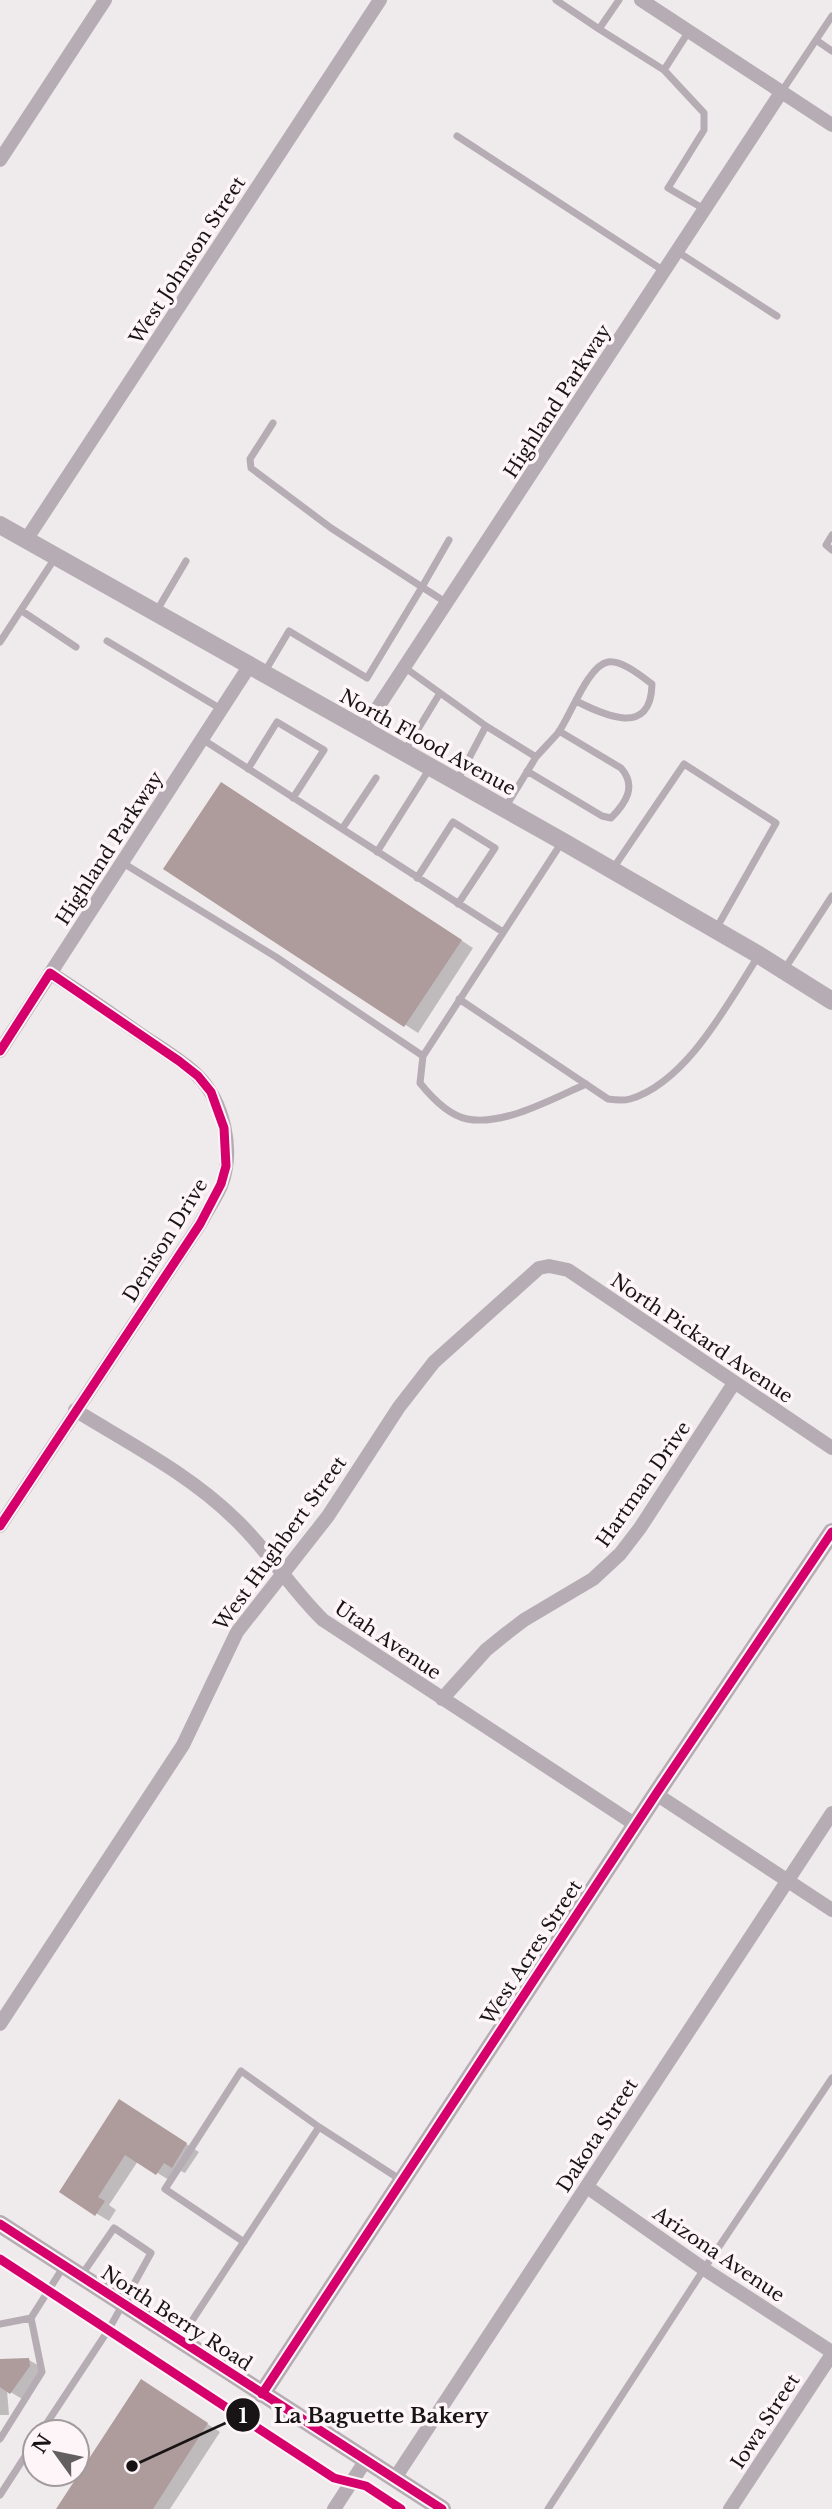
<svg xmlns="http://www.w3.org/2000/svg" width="832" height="2509" font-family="'Libre Baskerville',serif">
  <rect width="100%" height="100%" fill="#efeaeb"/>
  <!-- shadow -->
  <path fill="#0003" d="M234 791 473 948 418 1033 165 869Z
    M132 2109 199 2152 185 2173 177 2169 169 2180 138 2161 109 2205 116 2210 109 2221 61 2192Z
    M29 2360 41 2367 24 2400 7 2390 9 2415H0V2361Z
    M153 2389 220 2432 170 2509H58Z"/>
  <!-- building -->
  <path fill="#ae9b9b" d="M221 782 462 940 404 1027 163 869Z
    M119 2099 187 2143 172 2168 164 2163 156 2175 125 2155 98 2197 105 2201 95 2216 59 2192Z
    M29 2358 30 2366 10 2394 0 2387V2359Z
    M141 2379 208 2423 153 2509H56Z"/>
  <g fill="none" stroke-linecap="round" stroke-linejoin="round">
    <!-- service -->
    <path stroke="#b6adb4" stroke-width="7" d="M556 0 599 29
      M619 0 599 29 664 70
      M689 31 664 70 704 113V130L668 188 704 209
      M816 40 832 51
      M782 91 832 16
      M457 136 664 271
      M678 252 777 316
      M273 423 250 459 251 468 331 528 422 587 449 540
      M832 535 826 545 832 550
      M22 611 76 647
      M156 612 186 561
      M107 641 221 709
      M0 642 55 558
      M404 667 486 726 536 757 505 808
      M264 673 289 631 367 678 422 587 447 603
      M202 739 503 932
      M404 752 440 693
      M536 757C543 749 551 741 558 733 570 717 588 665 608 662 622 660 641 676 652 684 651 738 604 715 576 701
      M248 769 277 722 324 750 293 798
      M527 771 602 816 611 818C626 803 637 786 621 768L559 731
      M457 781 486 726
      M342 829 376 778
      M377 852 430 768
      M123 863 276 957 423 1056 562 842
      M612 870 684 764 776 823 716 929
      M417 878 453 822 495 848 458 904
      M784 970 832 896
      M459 999 608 1099C615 1100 623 1101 630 1099 687 1082 728 1003 759 955
      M423 1056 420 1083C432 1098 448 1115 467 1119 504 1126 552 1099 586 1084
      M244 2242 165 2189 241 2071 319 2127
      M0 2324 31 2318
      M180 2339 319 2127 401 2180
      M41 2432 109 2329 151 2253 114 2228 81 2276
      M0 2439 42 2372 31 2318 64 2266
      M0 2495 35 2441
      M548 2509 704 2269 832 2078"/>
    <!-- minor -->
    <path stroke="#b6adb4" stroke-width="14" d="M641 0 832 125
      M0 160 105 0
      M26 540 380 0
      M363 730 782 91
      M0 1051 250 665
      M75 1410C130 1444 189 1474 235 1519 268 1550 291 1589 323 1620L636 1825
      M0 1526 200 1224C207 1211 215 1199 221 1186 235 1150 224 1102 197 1075 180 1059 159 1047 140 1034 110 1013 81 992 50 973
      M442 1699 486 1650 507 1633 524 1620 593 1579 620 1554 640 1528 734 1383
      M656 1794 832 1910
      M0 2024 183 1745 237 1632 328 1516 399 1407 434 1362 539 1268 549 1266 568 1270 832 1448
      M587 2187 704 2269 832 2352
      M395 2478 832 1813
      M334 2509 366 2460
      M730 2509 832 2354"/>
    <!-- tertiary -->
    <path stroke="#b6adb4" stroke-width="18" d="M0 525 562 841 759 955 832 1001
      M0 2224 442 2509
      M262 2394 656 1794 832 1532"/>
    <defs>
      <path id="cycleway" d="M0 1051 50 973 179 1061 198 1076 211 1092 224 1128 226 1166 221 1184 200 1224 0 1526
        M0 2224 442 2509
        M0 2259 334 2478 366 2486 401 2509
        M262 2394 656 1794 832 1532"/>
    </defs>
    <!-- cycleway casing -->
    <use href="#cycleway" stroke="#fef5f8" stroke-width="13"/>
    <!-- cycleway -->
    <use href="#cycleway" stroke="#d6006c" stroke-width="9"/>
  </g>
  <g text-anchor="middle" stroke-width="7" stroke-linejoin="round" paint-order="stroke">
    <!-- street labels -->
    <g font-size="19" fill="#181415" stroke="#fef5f8">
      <text transform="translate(187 260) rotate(-57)" y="7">West Johnson Street</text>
      <text transform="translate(557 401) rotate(-57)" y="7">Highland Parkway</text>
      <text transform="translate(428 742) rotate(29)" y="7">North Flood Avenue</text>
      <text transform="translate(109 848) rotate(-57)" y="7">Highland Parkway</text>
      <text transform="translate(165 1240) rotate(-58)" y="7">Denison Drive</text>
      <text transform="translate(702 1338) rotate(34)" y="7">North Pickard Avenue</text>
      <text transform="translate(643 1484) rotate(-55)" y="7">Hartman Drive</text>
      <text transform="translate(280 1543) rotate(-54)" y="7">West Hughbert Street</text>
      <text transform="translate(388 1640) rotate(34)" y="7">Utah Avenue</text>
      <text transform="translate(531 1952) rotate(-57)" y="7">West Acres Street</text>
      <text transform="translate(597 2135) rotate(-57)" y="7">Dakota Street</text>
      <text transform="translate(719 2254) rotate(34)" y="7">Arizona Avenue</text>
      <text transform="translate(177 2318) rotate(33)" y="7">North Berry Road</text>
      <text transform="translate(765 2421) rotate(-57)" y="7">Iowa Street</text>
    </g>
  </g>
  <!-- callouts -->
  <path fill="none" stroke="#181415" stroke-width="2.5" d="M132 2466L243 2415"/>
  <g fill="#181415" stroke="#fef5f8" stroke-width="2.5">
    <circle cx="132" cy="2466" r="7"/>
    <circle cx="243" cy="2415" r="18"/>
  </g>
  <g font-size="21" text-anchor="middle" font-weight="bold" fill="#fff">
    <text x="243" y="2423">1</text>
  </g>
  <g font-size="21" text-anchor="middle" font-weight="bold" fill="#181415" stroke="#fef5f8" stroke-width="7" stroke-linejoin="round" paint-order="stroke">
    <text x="381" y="2423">La Baguette Bakery</text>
  </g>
  <!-- north arrow -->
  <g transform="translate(56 2453) rotate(303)"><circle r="33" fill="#fef5f8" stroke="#a29b9d" stroke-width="2"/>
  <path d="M0-5L12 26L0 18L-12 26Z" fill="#635f60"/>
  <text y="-10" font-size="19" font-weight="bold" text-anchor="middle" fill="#181415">N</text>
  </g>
</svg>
